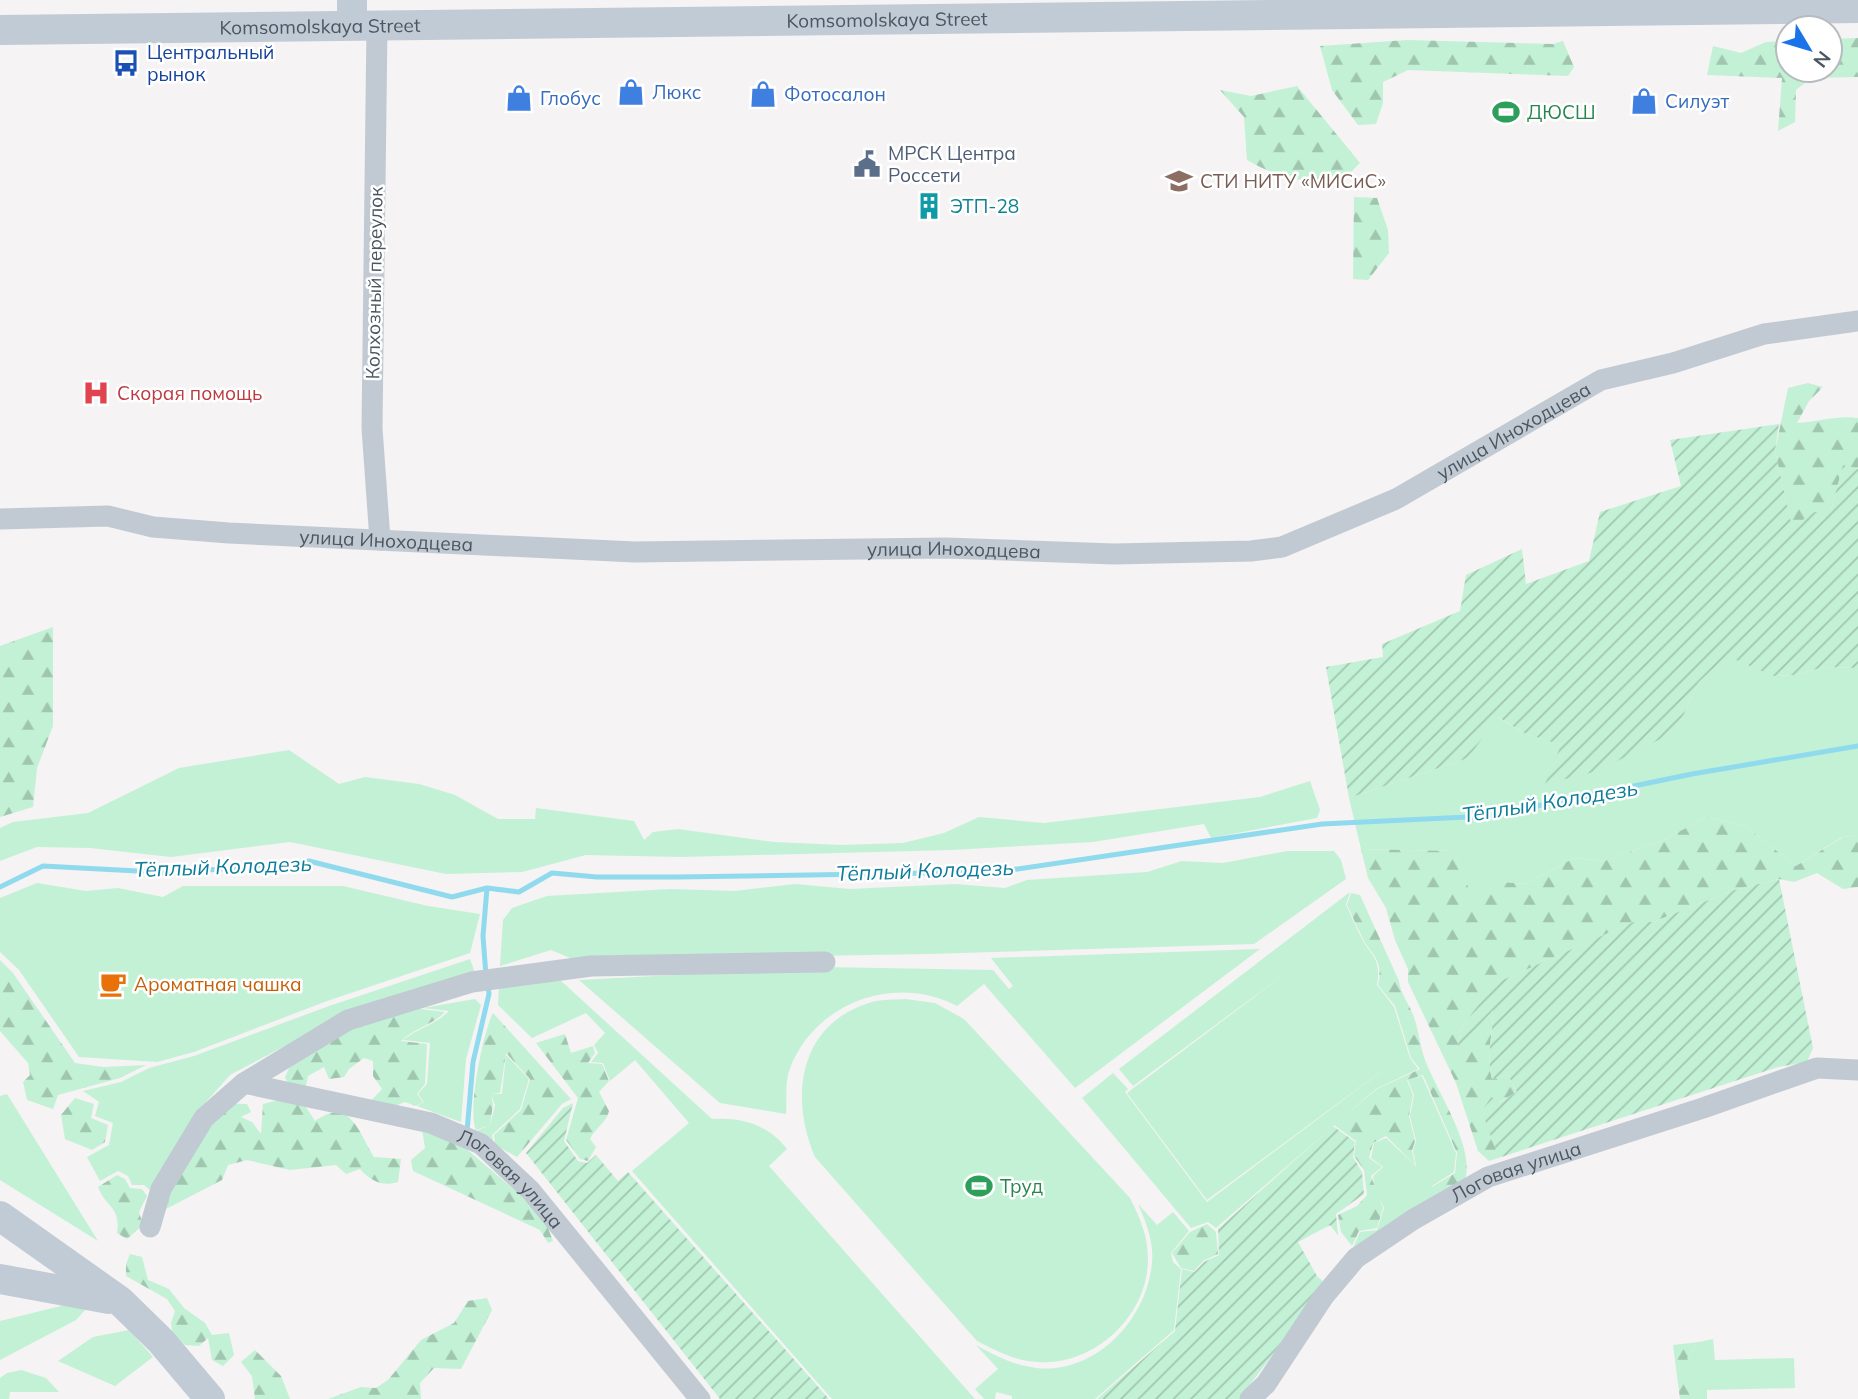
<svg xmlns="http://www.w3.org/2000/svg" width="1858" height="1399" font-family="Mulish,sans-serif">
  <defs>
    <pattern id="forest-firs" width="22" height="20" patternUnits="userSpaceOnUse" patternTransform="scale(1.75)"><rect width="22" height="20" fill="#c3f1d5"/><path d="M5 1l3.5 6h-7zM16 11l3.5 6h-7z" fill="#a0c6b0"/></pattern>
    <pattern id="garden-furrows" width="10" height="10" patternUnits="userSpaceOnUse" patternTransform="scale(1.75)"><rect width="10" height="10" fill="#c3f1d5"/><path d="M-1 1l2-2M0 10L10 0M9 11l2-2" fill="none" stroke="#a0c6b0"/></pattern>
  </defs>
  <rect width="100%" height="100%" fill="#f5f3f3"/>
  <!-- green -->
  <path fill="#c3f1d5" d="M1727 655 1773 676 1795 675 1824 667 1858 668V835L1842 837 1796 866 1745 826 1707 817 1661 841 1604 861 1574 858 1526 884 1502 882 1474 902 1453 851 1361 849 1349 798 1468 758 1497 717 1524 733 1562 745 1546 783 1676 731 1699 682Z
    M289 750 339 784 365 777 419 784 455 795 498 819H535L536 808 634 821 644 840 653 832 678 829 774 842 841 845 903 843 944 833 979 817 1044 823 1260 797 1310 781 1320 810 1317 818 1211 838 1204 824 1093 842 951 850 682 857 586 855 522 872 446 874 290 842 171 857 90 848 37 847 0 861V828L13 822 88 813 179 768Z
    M1287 851H1334L1341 860 1346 879 1254 944 929 954 575 960 551 950 500 966 503 920 512 908 547 896 670 889 735 891 795 884 850 889 955 884 1005 888 1027 880 1147 872 1182 861 1223 863Z
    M37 883 86 891 118 888 163 897 183 886H343L428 906 480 914 470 953 327 1001 194 1052 157 1062 79 1057 19 970 0 952V898Z
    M1350 892 1346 905C1351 915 1355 925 1360 935 1370 956 1382 957 1377 985L1394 1007 1410 1058 1418 1069 1376 1089 1216 1228 1208 1222 1191 1228 1082 1098 1113 1073 1128 1089 1125 1092 1207 1202 1406 1053 1207 1200 1127 1093 1298 964 1133 1086 1119 1069Z
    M1260 949 1075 1088 984 984 957 1006C894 973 813 1003 789 1071 785 1083 787 1101 786 1114L720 1103 579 980 823 967 993 970 1009 989 1013 986 991 958Z
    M470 959 475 973 344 1015 230 1075 198 1111 151 1191 144 1185H132L128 1176 118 1171 100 1181 87 1157 109 1145 113 1123 95 1116 99 1102 83 1091 121 1082 149 1068 194 1056 329 1006Z
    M559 979 712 1119C743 1117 768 1125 787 1149L769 1166 975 1399H832L632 1171 689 1123 635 1060 610 1081 603 1063 591 1062 598 1053 594 1045 605 1033 586 1013 532 1038 498 1005 499 985Z
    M475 999 481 1005 466 1059 461 1122 417 1106 424 1102 418 1094 427 1084 430 1043 403 1040C418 1028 435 1025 449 1011L423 1008Z
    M905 999 935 1003 964 1019 1130 1198C1140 1218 1148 1236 1148 1259 1148 1316 1094 1366 1038 1362 1015 1361 997 1351 977 1341L815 1157C789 1096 799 1023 872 1002 882 999 895 1000 905 999Z
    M506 1055 529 1079 520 1109 492 1135 494 1145 476 1131 490 1125 495 1105 491 1094H502Z
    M1422 1076 1456 1153 1454 1172 1432 1186 1440 1195 1353 1248 1360 1232 1377 1230 1384 1208 1375 1190 1373 1176 1383 1167 1371 1158 1374 1143 1386 1138 1416 1166 1413 1151 1416 1141 1410 1116 1414 1095 1408 1080Z
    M7 1094 98 1241 0 1180V1096Z
    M1138 1204 1157 1225 1173 1212 1189 1231 1171 1253 1173 1262 1181 1269 1174 1330 1095 1399H1012V1396L996 1392 995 1399H984L975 1389 998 1369 976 1345C996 1356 1013 1365 1036 1368 1096 1375 1148 1318 1152 1262 1154 1242 1146 1222 1138 1204Z
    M77 1302 86 1309 76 1320 0 1360V1321Z
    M129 1330 153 1357 115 1386 58 1361 93 1337Z
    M1713 1339 1715 1360 1794 1358 1795 1388 1707 1390V1399H1695L1687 1358 1699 1342Z
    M21 1370 46 1378 59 1392H10L9 1399H0V1378L7 1373Z"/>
  <!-- forest -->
  <path fill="url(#forest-firs)" d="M1858 38V77L1811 78 1796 90 1795 122 1778 131 1782 78 1707 75 1713 46 1741 53 1766 42 1788 41V70H1830V39Z
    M1407 40 1553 44 1563 41 1574 67 1568 76 1408 70 1383 82V103L1376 124 1358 125 1332 90 1320 46Z
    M1297 86 1360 163 1342 181C1300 182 1283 180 1247 160L1244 117 1220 90 1251 96Z
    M1354 197 1377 198 1388 230 1389 253 1368 280 1353 279Z
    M1808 383 1823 387 1809 401 1797 423C1818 422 1838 415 1858 418V469L1843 466 1831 510 1793 533 1775 451 1788 388Z
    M53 627V726L37 768 33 807 0 817V646Z
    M1707 817 1745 826 1796 866 1843 837 1858 835V887L1843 889 1817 873 1794 882 1779 879 1734 890 1653 922H1633L1495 984 1461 1028 1457 1050 1493 1009C1493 1032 1486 1057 1492 1079L1508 1075 1517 1092 1483 1111 1498 1154 1489 1161 1478 1151 1456 1083 1408 982V969L1395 940 1386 908 1368 878 1361 849 1453 851 1474 901 1502 882 1526 884 1574 858 1604 861 1661 841Z
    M1351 893 1360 895 1399 981C1401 994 1406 999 1411 1010 1418 1024 1419 1042 1424 1057 1435 1090 1478 1149 1464 1183L1440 1195 1432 1187 1455 1173 1457 1153 1423 1075 1407 1080 1413 1095 1409 1116 1415 1141 1412 1151 1415 1165 1386 1136 1373 1143 1369 1158 1382 1167 1371 1176 1383 1208 1377 1228 1359 1231 1352 1246 1341 1232 1338 1215 1357 1206 1367 1195 1364 1170 1354 1156 1356 1141 1334 1125 1377 1089 1420 1069 1411 1058 1395 1006 1378 985C1384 958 1371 956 1361 935 1356 925 1352 915 1347 905Z
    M0 960 13 973 75 1063 103 1067 146 1065 120 1078 58 1095 53 1109 27 1100 23 1082 30 1075 28 1063 0 1031Z
    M420 1009 445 1012C432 1025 415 1028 401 1041L427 1044 425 1084 417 1094 423 1102 416 1106 405 1102 387 1109 371 1101 382 1089 373 1076V1061L364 1058 349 1069 344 1077 329 1079 324 1067 308 1076 305 1090 290 1088 285 1077 292 1062 356 1027Z
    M493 1013 571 1099 562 1104 517 1157 495 1145 494 1135 521 1110 530 1079 506 1053 500 1093 491 1094 493 1104 490 1125 476 1130C467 1112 483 1032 493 1013Z
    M565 1034 571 1053 593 1046 595 1053 588 1063 602 1064 609 1081 599 1092 609 1111C607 1122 595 1128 590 1139L596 1147 588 1161 580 1159 566 1140 578 1098 536 1043Z
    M75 1098 94 1104 91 1118 108 1125 105 1142 92 1150 65 1139 61 1115Z
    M279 1100 304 1104 315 1121C350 1096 358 1131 374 1157L401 1159 398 1182C382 1187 371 1181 360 1169L346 1174 336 1165 290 1170 247 1160 228 1165 222 1180 164 1210C168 1181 204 1119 231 1105 236 1103 242 1104 247 1104L251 1112 241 1117 252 1122 261 1134 263 1104Z
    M422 1129 464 1147 518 1193 545 1220 553 1241 548 1243 540 1230 413 1171 411 1160 425 1148Z
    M117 1175 125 1179 130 1188 142 1189 147 1196 139 1212 143 1225 127 1239 117 1233C121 1206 106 1208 98 1187Z
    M1207 1224 1216 1232 1218 1254 1203 1261 1194 1271 1181 1268 1172 1253 1190 1232Z
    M130 1254 142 1257 148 1280 169 1289 184 1308 205 1323 212 1335 229 1333 234 1355 223 1366 212 1360 208 1338 199 1346 185 1345 173 1335 171 1323 175 1311 167 1299 126 1276V1264Z
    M487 1298 492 1310 461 1369 434 1368 420 1383 421 1399H328L361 1387 376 1388 388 1380 421 1340 454 1323 468 1301Z
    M1699 1342 1687 1358 1694 1371 1695 1399H1680L1673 1345Z
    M255 1350 281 1376 290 1399H255L252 1376 241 1362Z"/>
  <!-- garden -->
  <path fill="url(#garden-furrows)" d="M1779 424 1775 451 1793 532 1809 513 1831 510 1843 465 1858 469V668L1824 667 1795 675 1773 676 1727 656 1699 682 1676 731 1598 771 1545 784 1561 745 1524 733 1498 717 1468 758 1349 798 1326 667 1383 657 1382 644 1460 611 1466 575 1522 549 1526 584 1589 561 1600 512 1681 486 1670 440Z
    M1779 879 1813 1048 1807 1062 1778 1067 1489 1161 1497 1154 1482 1111 1491 1097 1500 1102 1517 1092 1508 1075 1492 1079C1486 1057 1493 1033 1493 1010L1457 1051 1461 1028 1494 984 1633 922H1653L1734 890Z
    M573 1103 564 1141 578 1161 587 1163 596 1155 618 1181 628 1172 829 1399H720L526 1153 563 1108Z
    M1333 1126 1355 1142 1353 1157 1362 1172 1364 1194 1336 1214 1338 1235 1330 1225 1298 1242 1317 1276 1326 1284 1239 1399H1097L1175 1331 1182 1269 1194 1272 1204 1262 1219 1255 1218 1229Z"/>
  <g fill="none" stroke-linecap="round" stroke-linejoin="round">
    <!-- stream -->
    <path stroke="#90daee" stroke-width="5" d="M0 887 43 866 175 873 309 861 452 897 487 888 519 892 552 873 597 877H676L997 872 1322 824 1488 816 1692 774 1858 746
      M486 976 483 936 487 888
      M467 1131 473 1062 489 994 488 986"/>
    <!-- street -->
    <g stroke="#c1cad2" stroke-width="21">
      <path d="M377 25 372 428 380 540"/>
      <path id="s1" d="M0 519 108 516 153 527 229 533 635 552 946 548 1114 554 1251 551 1282 547 1396 499 1601 380 1673 363 1764 334 1858 321"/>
      <path id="s2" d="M244 1083 431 1123 481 1144 531 1191 700 1399"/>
      <path d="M150 1227 161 1189 204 1118 244 1083 348 1020 472 982 591 966 825 962"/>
      <path id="s3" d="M1250 1399 1266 1384 1324 1296 1356 1258 1414 1219 1488 1177 1703 1108 1817 1068 1858 1070"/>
    </g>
    <!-- secondary -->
    <g stroke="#c1cbd6" stroke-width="30">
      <path d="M352 0V25"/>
      <path id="s4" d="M0 30 1858 8"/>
      <path d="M0 1216 120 1301 161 1341 210 1399"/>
      <path d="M0 1279 109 1299"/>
    </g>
  </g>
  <!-- icons -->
  <defs>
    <symbol id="bus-bare" viewBox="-9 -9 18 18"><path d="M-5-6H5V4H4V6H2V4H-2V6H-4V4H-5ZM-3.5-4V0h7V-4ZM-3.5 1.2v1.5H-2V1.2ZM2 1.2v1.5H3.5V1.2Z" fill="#1a4fb4" stroke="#fff" stroke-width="2.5" paint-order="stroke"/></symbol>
    <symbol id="shop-bare" viewBox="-9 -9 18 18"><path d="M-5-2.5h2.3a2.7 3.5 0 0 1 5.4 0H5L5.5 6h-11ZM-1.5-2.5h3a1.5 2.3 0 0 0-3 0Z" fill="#3f7fe0" stroke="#fff" stroke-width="2.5" paint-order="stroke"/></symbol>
    <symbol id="stadium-bare" viewBox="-9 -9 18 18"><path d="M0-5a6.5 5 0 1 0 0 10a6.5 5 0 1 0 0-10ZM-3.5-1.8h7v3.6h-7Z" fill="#2e9e5b" stroke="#fff" stroke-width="2.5" paint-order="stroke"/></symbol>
    <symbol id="civic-bare" viewBox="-9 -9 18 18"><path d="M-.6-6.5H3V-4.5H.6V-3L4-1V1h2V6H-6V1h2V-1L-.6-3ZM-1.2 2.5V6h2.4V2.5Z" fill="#5c6f8a" stroke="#fff" stroke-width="2.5" paint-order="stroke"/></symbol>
    <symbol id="university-bare" viewBox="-9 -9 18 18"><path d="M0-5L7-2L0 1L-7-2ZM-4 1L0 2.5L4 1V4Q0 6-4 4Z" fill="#8d6e63" stroke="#fff" stroke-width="2.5" paint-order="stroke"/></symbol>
    <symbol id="building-bare" viewBox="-9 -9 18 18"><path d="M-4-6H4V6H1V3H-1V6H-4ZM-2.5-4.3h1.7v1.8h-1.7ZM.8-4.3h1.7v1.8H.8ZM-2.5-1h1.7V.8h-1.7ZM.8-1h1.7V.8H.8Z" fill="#0f9aa8" stroke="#fff" stroke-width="2.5" paint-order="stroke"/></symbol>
    <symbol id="hospital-bare" viewBox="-9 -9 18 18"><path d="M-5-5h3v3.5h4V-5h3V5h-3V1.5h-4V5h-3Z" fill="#e0444e" stroke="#fff" stroke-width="2.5" paint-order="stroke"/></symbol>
    <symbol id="cafe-bare" viewBox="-9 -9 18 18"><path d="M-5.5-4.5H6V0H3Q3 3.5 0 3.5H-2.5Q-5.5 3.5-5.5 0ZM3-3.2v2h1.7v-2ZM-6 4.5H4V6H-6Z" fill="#e8710a" stroke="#fff" stroke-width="2.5" paint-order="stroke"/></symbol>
  </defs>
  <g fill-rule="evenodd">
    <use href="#bus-bare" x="107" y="44" width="38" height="38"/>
    <use href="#shop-bare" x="612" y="73" width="38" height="38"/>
    <use href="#shop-bare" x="744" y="75" width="38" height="38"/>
    <use href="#shop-bare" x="500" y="79" width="38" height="38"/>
    <use href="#shop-bare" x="1625" y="82" width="38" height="38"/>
    <use href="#stadium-bare" x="1487" y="93" width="38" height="38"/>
    <use href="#civic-bare" x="848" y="145" width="38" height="38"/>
    <use href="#university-bare" x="1160" y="162" width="38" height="38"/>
    <use href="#building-bare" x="910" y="187" width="38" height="38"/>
    <use href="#hospital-bare" x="77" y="374" width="38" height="38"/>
    <use href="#cafe-bare" x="94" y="965" width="38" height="38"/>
    <use href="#stadium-bare" x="960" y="1167" width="38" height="38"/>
  </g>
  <g text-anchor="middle" stroke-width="5" stroke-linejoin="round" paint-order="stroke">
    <!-- street labels -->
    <g font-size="19" fill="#4a5661" stroke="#fff">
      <text dy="7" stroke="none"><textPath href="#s4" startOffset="887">Komsomolskaya Street</textPath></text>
      <text dy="7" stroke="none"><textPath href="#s4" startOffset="320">Komsomolskaya Street</textPath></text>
      <text transform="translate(374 283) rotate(-89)" y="7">Колхозный переулок</text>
      <text dy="7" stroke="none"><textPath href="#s1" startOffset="1544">улица Иноходцева</textPath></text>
      <text dy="7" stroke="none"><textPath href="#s1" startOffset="388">улица Иноходцева</textPath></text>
      <text dy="7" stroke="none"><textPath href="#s1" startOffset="956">улица Иноходцева</textPath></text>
      <text dy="7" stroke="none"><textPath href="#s3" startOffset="360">Логовая улица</textPath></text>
      <text dy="7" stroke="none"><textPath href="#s2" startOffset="290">Логовая улица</textPath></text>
    </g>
    <!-- transit labels -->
    <g font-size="19" fill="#164399" stroke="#fff" text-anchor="start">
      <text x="147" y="59">Центральный<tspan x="147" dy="22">рынок</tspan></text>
    </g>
    <!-- shop labels -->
    <g font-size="19" fill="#366cbe" stroke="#fff" text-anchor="start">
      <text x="652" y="99">Люкс</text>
      <text x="784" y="101">Фотосалон</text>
      <text x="540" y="105">Глобус</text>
      <text x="1665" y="108">Силуэт</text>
    </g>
    <!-- leisure labels -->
    <g font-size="19" fill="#27864d" stroke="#fff" text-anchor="start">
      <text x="1527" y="119">ДЮСШ</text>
      <text x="1000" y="1193">Труд</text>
    </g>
    <!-- service labels -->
    <g font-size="19" fill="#4e5e75" stroke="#fff" text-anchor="start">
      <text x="888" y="160">МРСК Центра<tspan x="888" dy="22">Россети</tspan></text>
    </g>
    <!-- education labels -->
    <g font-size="19" fill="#785e54" stroke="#fff" text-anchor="start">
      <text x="1200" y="188">СТИ НИТУ «МИСиС»</text>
    </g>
    <!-- culture labels -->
    <g font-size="19" fill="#0d838f" stroke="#fff" text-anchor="start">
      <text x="950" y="213">ЭТП-28</text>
    </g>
    <!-- health labels -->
    <g font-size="19" fill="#be3a42" stroke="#fff" text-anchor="start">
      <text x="117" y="400">Скорая помощь</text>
    </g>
    <!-- food labels -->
    <g font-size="19" fill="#c56008" stroke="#fff" text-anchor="start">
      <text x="134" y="991">Ароматная чашка</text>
    </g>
    <!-- water labels -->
    <g font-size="21" font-style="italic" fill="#0c7c9b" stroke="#fff">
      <text transform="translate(1550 802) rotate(-9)" y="7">Тёплый Колодезь</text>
      <text transform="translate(223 867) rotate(-2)" y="7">Тёплый Колодезь</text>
      <text transform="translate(925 871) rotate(-2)" y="7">Тёплый Колодезь</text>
    </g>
  </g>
  <!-- north arrow -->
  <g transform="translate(1809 49) rotate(128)"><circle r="33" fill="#ffffff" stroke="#b7bbc0" stroke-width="2"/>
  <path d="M0-5L12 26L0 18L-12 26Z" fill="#1a73e8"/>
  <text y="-10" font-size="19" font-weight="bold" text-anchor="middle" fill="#4a5661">N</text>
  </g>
</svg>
